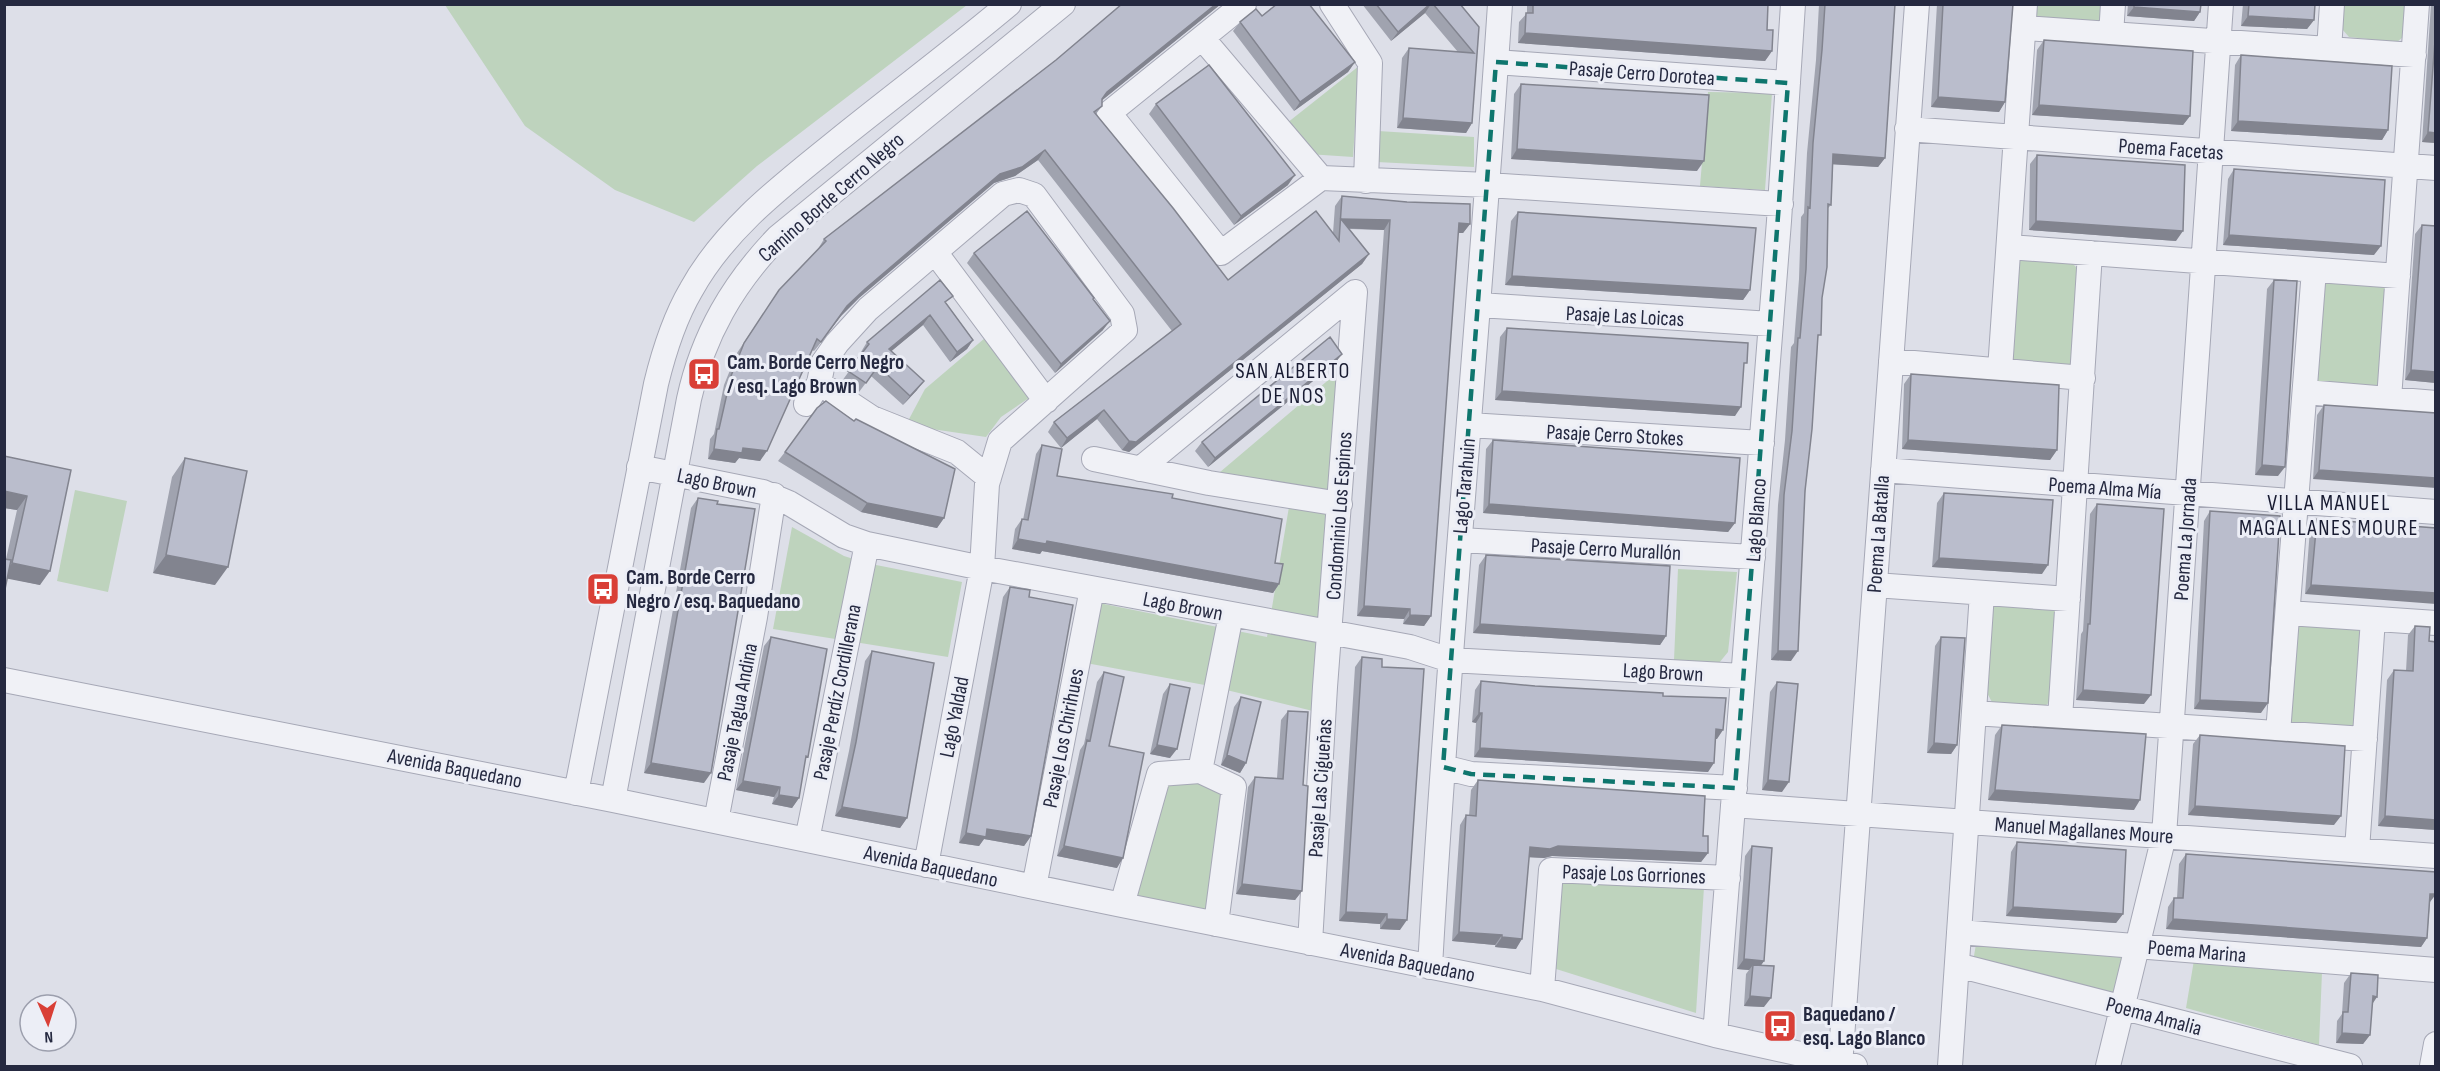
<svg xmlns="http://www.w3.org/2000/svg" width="2440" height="1071" font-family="'Sofia Sans Condensed',sans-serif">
  <rect width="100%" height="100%" fill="#dddfe8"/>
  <!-- green -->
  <path fill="#bed3bd" d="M445 5H967L757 166 694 222 615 190 525 126Z
    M2035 5H2103V17L2097 22 2041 19 2035 14Z
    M2344 5H2405L2403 37 2397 42 2349 37 2342 29Z
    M1359 66 1353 157 1308 154 1287 123Z
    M1708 92 1772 93 1765 190 1700 186Z
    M1378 131 1474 137V167L1377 162Z
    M2021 258 2070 261 2080 271 2075 362 2066 371 2014 367 2007 357 2012 266Z
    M2328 280 2383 284 2390 294 2384 382 2372 390 2321 385 2314 378 2322 288Z
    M985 338 1032 396 1001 417 986 437 925 428 908 421 925 389Z
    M1339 371 1317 712 1210 686 1086 663 1094 602 1267 637 1292 489 1213 478Z
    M75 490 127 501 108 592 57 581Z
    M792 527 844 556 866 563 962 582 948 657 773 629Z
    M1678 569 1737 572 1728 652 1719 663 1674 660Z
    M1997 602 2049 605 2059 615 2053 699 2044 707 1993 704 1986 691 1990 608Z
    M2299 622 2361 626 2356 730 2293 726 2286 719 2291 628Z
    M1159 774 1234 787 1216 924 1122 905Z
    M1558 878 1704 887 1696 1013 1553 968Z
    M1977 938 2125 953 2117 995 1973 962Z
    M2194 960 2322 972 2319 1045 2186 1008Z"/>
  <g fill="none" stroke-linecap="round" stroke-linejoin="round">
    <defs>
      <path id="minor" d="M1244 4 1109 113 1221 253 1321 178
        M1332 4 1370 63 1366 181
        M2024 28 2414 55
        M2111 35 2113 4
        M1203 39 1321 178
        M2329 50 2332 4
        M1496 62 1788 83
        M1907 129 2436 168
        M1321 178 1488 185 1781 204
        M2009 247 2398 276
        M935 252 1046 401
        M1479 305 1771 324
        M1891 361 2083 378
        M2000 370 2025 4
        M819 383 872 418 957 452 989 478
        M2305 392 2436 403
        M2389 399 2417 4
        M806 404 819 383 823 363 837 343 868 309 1003 194 1019 190 1034 195 1122 314 1125 330 1000 441 987 484 982 568 926 865
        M1469 425 1762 443
        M1094 459 1209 483 1340 504
        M639 467 763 492 789 503 844 536 867 544 982 568 1410 647 1450 660 1743 676
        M1140 469 1355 292
        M1883 470 2436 512
        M1460 540 1753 557
        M1875 585 2068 599
        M2288 613 2436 623
        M4 680 613 800 1122 905 1542 989 1715 1035 1855 1066
        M1974 713 2365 739
        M2060 719 2090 253
        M2278 733 2314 270
        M1443 767 1471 774 1735 788
        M1200 771 1231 615
        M576 793 656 384C664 351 674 319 691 290 725 228 784 184 837 141 894 95 953 51 1009 4
        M613 800 689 399C703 335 733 284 778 237L1063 4
        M1733 805 2436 856
        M716 821 755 617 774 495
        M807 840 867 544
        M2357 850 2373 619
        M1034 887 1092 589
        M1122 905 1159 774 1200 771 1234 787 1216 924
        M1959 932 2436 970
        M1310 943 1325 687 1355 292
        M1957 965 2350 1066
        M1430 967C1448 646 1479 325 1500 4
        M1542 989 1551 870 1728 878
        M1715 1035 1779 221 1793 4
        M1840 1066 1917 4
        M1950 1066 1982 593
        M2108 1066 2164 836 2221 4
        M2432 1066 2436 1044"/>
    </defs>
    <!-- minor casing -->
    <use href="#minor" stroke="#a6a8b6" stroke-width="26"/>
    <!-- minor -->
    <use href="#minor" stroke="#f0f1f6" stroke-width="24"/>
  </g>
  <!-- wall -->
  <path fill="#a0a3af" d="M1122 4H1221L1102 100V106L1096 114 1228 280 1333 233 1335 206 1342 196 1470 224 1463 233H1458L1431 616 1424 626 1403 624 1404 619 1357 616 1384 230 1349 229 1369 254 1362 264 1129 452 1122 450 1097 419 1061 448 1048 432 1054 422 1172 331 1038 160 1015 176 994 183 859 298 841 316 814 351 812 350 760 461 739 458 735 463 708 459 710 439 714 434 724 385 737 353 779 290 818 249 824 239 1056 60Z
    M1362 4H1460L1479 27 1472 123 1466 133 1397 128 1402 58 1409 48 1458 52 1425 13 1391 41Z
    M1527 4H1768L1767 30 1772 51 1765 61 1518 43 1519 22 1527 13Z
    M1819 4H1895L1885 158 1878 167 1833 164 1831 205 1828 208 1822 298 1818 339 1791 661 1771 660 1778 505 1785 440 1791 347 1794 343 1799 279 1801 217 1804 213 1807 153 1816 60Z
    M1937 4H2013L2005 102 1999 112 1931 107Z
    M2128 4H2201L2200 12 2194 21 2127 16Z
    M2243 4H2315L2314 20 2307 29 2241 26Z
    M2431 4H2436V143L2422 142Z
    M1262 16 1355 62 1348 72 1294 111 1233 31 1240 22Z
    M2044 40 2190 116 2183 125 2032 115 2037 50Z
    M2241 55 2388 130 2382 140 2231 131 2235 65Z
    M1521 84 1697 171 1511 159 1514 94Z
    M1156 104 1288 185 1234 225 1149 114Z
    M2037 155 2176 241 2029 230 2030 164Z
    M2234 169 2374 255 2223 245 2228 179Z
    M1518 212 1750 290 1743 300 1505 285 1511 221Z
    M2422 225 2436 383 2405 380 2415 234Z
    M974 253 1094 298 1093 299 1103 330 1055 373 967 263Z
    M2274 280 2278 476 2255 475 2267 289Z
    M947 304 973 340 967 349 950 362 923 325 891 351 917 390 903 405 871 376 859 392 842 381 862 353 861 352 867 342Z
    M1507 328 1744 368 1735 416 1495 400 1500 337Z
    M1342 354 1335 363 1208 467 1195 451 1202 442Z
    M1911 374 2057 450 2050 460 1902 449 1904 384Z
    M2324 405 2436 413 2313 479 2317 415Z
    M1493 440 1735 523 1728 532 1483 513 1486 449Z
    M1042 445 1057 476 1172 498 1275 563 1279 584 1273 593 1042 551 1040 554 1012 549 1015 529 1022 519 1023 520 1036 454Z
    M785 452 944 518 937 528 861 512 778 461Z
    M185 458 215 585 153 573 172 477Z
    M71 470 40 585 8 578 6 559 17 510 4 508Z
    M1944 493 2042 574 1932 567 1937 503Z
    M698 498 704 783 644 773 691 508Z
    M2097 504 2144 704 2076 700 2081 634 2083 631 2090 514Z
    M2210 511 2261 713 2194 709 2204 521Z
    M2317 519 2436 528 2305 594 2310 529Z
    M1486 555 1666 636 1660 645 1473 633 1479 565Z
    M1010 587 1029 597 1031 836 1024 846 984 839 979 846 959 843 1003 597Z
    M2415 626 2429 641 2436 642V830L2378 826 2387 680 2394 670 2406 671 2408 635Z
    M771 637 805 761 799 798 792 808 772 804 774 797 736 790 764 646Z
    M1941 637 1957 745 1951 754 1927 753 1935 646Z
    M872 651 907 818 900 828 835 816 849 751 865 661Z
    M1362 657 1382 667 1400 930 1380 929V924L1339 921 1355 667Z
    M1104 672 1109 746 1117 868 1057 856 1080 750 1084 744 1097 682Z
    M1481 681 1535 686 1663 696 1717 739H1716L1708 772 1474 757 1476 723 1472 722 1475 690Z
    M1777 682 1782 792 1762 790 1770 692Z
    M1170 684V758L1150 754 1163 694Z
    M1241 697 1246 763 1240 773 1221 765 1234 707Z
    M1288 711 1303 785 1302 891 1295 900 1236 894 1248 787 1255 777 1277 778 1281 720Z
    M2002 725 2134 810 1988 800 1995 735Z
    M2200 735 2334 825 2188 815 2193 744Z
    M1478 780 1703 836 1708 853 1701 862 1552 856 1544 858 1529 857 1516 949 1495 947V945L1452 941 1460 825 1466 815 1469 816 1471 790Z
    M2017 842 2123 914 2116 923 2006 916 2011 852Z
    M1752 846 1764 961 1761 965 1764 1007 1744 1006 1746 974 1749 970 1737 969 1745 856Z
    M2186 854 2436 894 2430 902 2427 938 2421 947 2166 929 2168 907 2174 898H2177L2179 864Z
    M2351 973 2372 1004 2370 1035 2363 1044 2336 1043 2337 1021 2342 1014 2344 983Z"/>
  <!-- shaded-wall -->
  <path fill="#82848f" d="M1216 4H1221L1100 102 1107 92Z
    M1431 4 1425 13 1391 41 1398 32Z
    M2134 7 2200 12 2194 21 2127 16Z
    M2248 16 2314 20 2307 29 2241 26Z
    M1525 33 1772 51 1765 61 1518 43Z
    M1355 62 1348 72 1294 111 1300 102Z
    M1938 97 2005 102 1999 112 1931 107Z
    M2039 105 2190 116 2183 125 2032 115Z
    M1403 118 1472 123 1466 133 1397 128Z
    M2238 121 2388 130 2382 140 2231 131Z
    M2428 132 2436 133V143L2422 142Z
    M1517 149 1704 161 1697 171 1511 159Z
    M1045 150 1038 160 1015 176 994 183 859 298 841 316 814 351 847 306 865 289 1000 174Z
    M1833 154 1885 158 1878 167 1827 164Z
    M1295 175 1288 185 1234 225 1241 216Z
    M1341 219 1390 220 1384 230 1340 228Z
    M2036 221 2183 231 2176 241 2029 230Z
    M1459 223 1470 224 1463 233H1452Z
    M2229 235 2381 246 2374 255 2223 245Z
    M1369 254 1362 264 1129 452 1122 450 1129 441Z
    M1512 276 1750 290 1743 300 1505 285Z
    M930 315 923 325 882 359 889 349Z
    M1110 321 1103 330 1055 373 1061 364Z
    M973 340 967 349 950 362 957 352Z
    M1342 354 1335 363 1208 467 1215 458Z
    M2411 370 2436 372V383L2405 380Z
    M924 381 917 390 903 405 910 396Z
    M1502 391 1741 407 1735 416 1495 400Z
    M1104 410 1097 419 1061 448 1067 438Z
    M1908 440 2057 450 2050 460 1902 449Z
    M743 448 767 451 760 461 739 458 735 463 708 459 714 449Z
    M2262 465 2285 467 2278 476 2255 475Z
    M2319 470 2436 478V488L2313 479Z
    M4 491 27 496 17 510 4 508Z
    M867 503 944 518 937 528 861 512Z
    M1489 504 1735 523 1728 532 1483 513Z
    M1018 539 1047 541 1279 584 1273 593 1042 551 1040 554 1012 549Z
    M166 555 228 567 215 585 153 573Z
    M1939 558 2048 565 2042 574 1932 567Z
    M12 563 50 571 40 585 4 578V574Z
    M2311 585 2436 593V604L2305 594Z
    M1364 606 1410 609 1404 619 1357 616Z
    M1410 615 1431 616 1424 626 1403 624Z
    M1480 624 1666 636 1660 645 1473 633Z
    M1778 651H1798L1791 661 1771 660Z
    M2083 690 2151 695 2144 704 2076 700Z
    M2200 700 2268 703 2261 713 2194 709Z
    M1479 713H1482L1476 723 1472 722Z
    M1716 729 1723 730 1717 739H1709Z
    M1934 743 1957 745 1951 754 1927 753Z
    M1157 745 1177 749 1170 758 1150 754Z
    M1480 748 1714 763 1708 772 1474 757Z
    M1227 755 1246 763 1240 773 1221 765Z
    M651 763 711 773 704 783 644 773Z
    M1768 780 1789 782 1782 792 1762 790Z
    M743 781 780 787 774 797 736 790Z
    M1995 790 2140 800 2134 810 1988 800Z
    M779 795 799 798 792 808 772 804Z
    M2195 806 2341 816 2334 825 2188 815Z
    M842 807 907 818 900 828 835 816Z
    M2385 816 2436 820V830L2378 826Z
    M987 829 1031 836 1024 846 984 839 979 846 959 843 966 833Z
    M1064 846 1123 858 1117 868 1057 856Z
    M1558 846 1708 853 1701 862 1552 856 1544 858 1523 857 1530 847Z
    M1242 884 1302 891 1295 900 1236 894Z
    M2430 894H2436L2429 903Z
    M2013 907 2123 914 2116 923 2006 916Z
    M1346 912 1387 914 1380 924 1339 921Z
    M1387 919 1407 920 1400 930 1380 929Z
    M2173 919 2427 938 2421 947 2166 929Z
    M1459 932 1502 935 1495 945 1452 941Z
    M1502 937 1522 939 1516 949 1495 947Z
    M1744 959 1764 961 1757 971 1753 965 1749 970 1737 969Z
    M1750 996 1771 998 1764 1007 1744 1006Z
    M2373 996 2377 997 2371 1006Z
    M2342 1033 2370 1035 2363 1044 2336 1043Z"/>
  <!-- building -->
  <path fill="#babdcc" stroke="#82848f" stroke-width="1.5" d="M1122 4H1216L1107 92 1102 99V106L1094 112 1173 208 1228 280 1316 211 1339 241 1342 196 1407 202 1470 204V224L1459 223 1431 616 1410 615V609L1364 606 1390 220 1341 219 1369 254 1136 442 1129 441 1104 410 1067 438 1054 422 1181 324 1045 150 1022 167 1000 174 865 289 847 306 821 342 817 339 767 451 743 448 742 453 714 449 717 429H719L731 376 744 343 779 290 826 241 824 239 1056 60Z
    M1277 4H1309L1355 62 1300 102 1240 22 1256 9 1262 16Z
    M1376 4H1430L1398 32Z
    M1433 4H1460L1479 27 1472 123 1403 118 1409 48 1474 53Z
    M1533 4H1768L1767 30H1773L1772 51 1525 33 1526 13H1533Z
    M1825 4H1895L1885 158 1833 154 1831 205 1828 204 1827 267 1822 298 1821 335H1818L1812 429 1805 491 1798 651H1778L1784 495 1792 431 1798 338H1800L1806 269 1808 207 1810 208 1813 143 1822 50Z
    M1943 4H2013L2005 102 1938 97Z
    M2134 4H2201L2200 12 2134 7Z
    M2249 4H2315L2314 20 2248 16Z
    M2436 28V133L2428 132Z
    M2044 40 2193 51 2190 116 2039 105Z
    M2241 55 2392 66 2388 130 2238 121Z
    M1209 65 1295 175 1241 216 1156 104Z
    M1521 84 1709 95 1704 161 1517 149Z
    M2037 155 2185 165 2183 231 2036 221Z
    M2234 169 2385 180 2381 246 2229 235Z
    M1027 211 1094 298 1093 299 1110 321 1061 364 974 253Z
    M1518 212 1756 228 1750 290 1512 276Z
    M2422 225 2436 226V372L2411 370Z
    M940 280 953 296 945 302 973 340 957 352 930 315 889 349 924 381 910 396 878 366 866 383 848 371 869 344 867 342Z
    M2274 280 2297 281 2285 467 2262 465Z
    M1507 328 1748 343 1747 363H1744L1741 407 1502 391Z
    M1330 337 1342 354 1215 458 1202 442Z
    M1911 374 2059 385 2057 450 1908 440Z
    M826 401 854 421 856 419 955 469 944 518 867 503 785 452 817 408Z
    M2324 405 2436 413V478L2319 470Z
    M1493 440 1740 458 1735 523 1489 504Z
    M1042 445 1062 449 1057 476 1173 494 1172 498 1282 519 1275 563 1283 564 1279 584 1047 541 1046 544 1018 539 1022 519 1028 520Z
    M4 456 71 470 50 571 12 563 27 496 4 491Z
    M185 458 247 471 228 567 166 555Z
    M1944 493 2053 500 2048 565 1939 558Z
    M698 498 718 501 717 504 755 509 711 773 651 763Z
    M2097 504 2164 509 2151 695 2083 690 2088 624H2090Z
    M2210 511 2280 516 2268 703 2200 700Z
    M2317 519 2436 528V593L2311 585Z
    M1486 555 1670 566 1666 636 1480 624Z
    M4 559 11 560 4 594Z
    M1010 587 1030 590 1029 597 1073 605 1031 836 987 829 986 837 966 833Z
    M2415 626 2430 627 2429 641 2436 642V820L2385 816 2394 670 2413 671Z
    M771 637 827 649 808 757 806 756 799 798 779 795 780 787 743 781Z
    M1941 637 1965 638 1957 745 1934 743Z
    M872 651 934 663 907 818 842 807 856 742Z
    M1362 657 1382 659V667L1424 669 1407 920 1387 919V914L1346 912Z
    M1104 672 1124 677 1109 746 1144 753 1123 858 1064 846 1087 740 1090 741Z
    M1481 681 1535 686 1663 693V696L1726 698 1723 730 1716 729 1714 763 1480 748 1482 713H1479Z
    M1777 682 1798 684 1789 782 1768 780Z
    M1170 684 1190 688 1177 749 1157 745Z
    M1241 697 1261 702 1246 763 1227 755Z
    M1288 711 1308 712 1303 785 1308 786 1302 891 1242 884 1255 777 1283 779Z
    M2002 725 2146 734 2140 800 1995 790Z
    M2200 735 2345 746 2341 816 2195 806Z
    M1478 780 1705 796 1703 836H1708V853L1558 846 1550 849 1530 847 1522 939 1502 937V935L1459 932 1466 815 1476 816Z
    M2017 842 2126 850 2123 914 2013 907Z
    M1752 846 1772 848 1764 961 1744 959Z
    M2186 854 2436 872V894H2430L2427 938 2173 919 2174 898H2183Z
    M1753 965 1774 966 1771 998 1750 996Z
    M2351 973 2378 975 2377 997 2373 996 2370 1035 2342 1033 2343 1012H2348Z"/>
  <!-- marked area -->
  <path fill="none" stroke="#0f766e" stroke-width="4.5" stroke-dasharray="12 8" stroke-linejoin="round" d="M1496 62 1788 83 1735 788 1471 774 1443 767Z"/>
  <!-- icons -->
  <defs>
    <symbol id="bus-square" viewBox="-11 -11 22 22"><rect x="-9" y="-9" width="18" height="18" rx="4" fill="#d93f36" stroke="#eceef6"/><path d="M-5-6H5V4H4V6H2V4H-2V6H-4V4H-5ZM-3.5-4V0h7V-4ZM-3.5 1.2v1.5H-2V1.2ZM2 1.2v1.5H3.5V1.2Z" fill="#fff"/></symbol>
  </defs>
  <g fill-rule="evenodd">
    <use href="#bus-square" x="685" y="355" width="38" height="38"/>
    <use href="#bus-square" x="584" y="570" width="38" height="38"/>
    <use href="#bus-square" x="1761" y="1007" width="38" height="38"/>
  </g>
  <g text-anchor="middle" stroke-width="6" stroke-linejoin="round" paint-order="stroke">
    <!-- street labels -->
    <g font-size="21" fill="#252940" stroke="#eceef6">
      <text transform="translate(1642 73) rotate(4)" y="7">Pasaje Cerro Dorotea</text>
      <text transform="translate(2171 149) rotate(4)" y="7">Poema Facetas</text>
      <text transform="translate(831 197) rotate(-41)" y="7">Camino Borde Cerro Negro</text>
      <text transform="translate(1625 316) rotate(3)" y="7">Pasaje Las Loicas</text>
      <text transform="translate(1615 435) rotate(3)" y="7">Pasaje Cerro Stokes</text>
      <text transform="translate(717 483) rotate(12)" y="7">Lago Brown</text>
      <text transform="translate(1464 486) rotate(-85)" y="7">Lago Tarahuin</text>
      <text transform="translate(2105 488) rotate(4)" y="7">Poema Alma Mía</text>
      <text transform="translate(1339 516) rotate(-86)" y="7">Condominio Los Espinos</text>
      <text transform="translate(1756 520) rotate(-86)" y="7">Lago Blanco</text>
      <text transform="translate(1878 534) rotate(-86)" y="7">Poema La Batalla</text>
      <text transform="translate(2185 539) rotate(-86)" y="7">Poema La Jornada</text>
      <text transform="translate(1606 549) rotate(3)" y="7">Pasaje Cerro Murallón</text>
      <text transform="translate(1183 606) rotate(11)" y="7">Lago Brown</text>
      <text transform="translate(1663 672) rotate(3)" y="7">Lago Brown</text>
      <text transform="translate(837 692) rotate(-79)" y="7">Pasaje Perdíz Cordillerana</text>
      <text transform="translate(737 712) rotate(-79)" y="7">Pasaje Tagua Andina</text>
      <text transform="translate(954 717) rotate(-79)" y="7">Lago Yaldad</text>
      <text transform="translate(1063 738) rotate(-79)" y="7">Pasaje Los Chirihues</text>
      <text transform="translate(455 768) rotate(11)" y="7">Avenida Baquedano</text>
      <text transform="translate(1320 788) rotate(-86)" y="7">Pasaje Las Cigueñas</text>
      <text transform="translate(2084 830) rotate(4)" y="7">Manuel Magallanes Moure</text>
      <text transform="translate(931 866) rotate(12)" y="7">Avenida Baquedano</text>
      <text transform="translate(1634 874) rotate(2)" y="7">Pasaje Los Gorriones</text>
      <text transform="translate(2197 951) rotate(5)" y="7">Poema Marina</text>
      <text transform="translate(1408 962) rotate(11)" y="7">Avenida Baquedano</text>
      <text transform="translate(2154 1016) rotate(15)" y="7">Poema Amalia</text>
    </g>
    <!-- poi labels -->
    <g font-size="21" font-weight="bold" fill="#252940" stroke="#eceef6" text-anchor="start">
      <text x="727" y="369">Cam. Borde Cerro Negro<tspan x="727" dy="24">/ esq. Lago Brown</tspan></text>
      <text x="626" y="584">Cam. Borde Cerro<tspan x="626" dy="24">Negro / esq. Baquedano</tspan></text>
      <text x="1803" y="1021">Baquedano /<tspan x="1803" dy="24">esq. Lago Blanco</tspan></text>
    </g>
    <!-- neighbourhood labels -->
    <g font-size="22" letter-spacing="1.5" fill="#181b31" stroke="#eceef6">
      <text x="1293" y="378">SAN ALBERTO<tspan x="1293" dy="25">DE NOS</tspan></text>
      <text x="2329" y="510">VILLA MANUEL<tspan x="2329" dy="25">MAGALLANES MOURE</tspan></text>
    </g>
  </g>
  <!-- border -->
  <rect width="2440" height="1071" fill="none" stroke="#252940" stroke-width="12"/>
  <!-- north arrow -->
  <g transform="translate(48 1023) rotate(177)"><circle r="28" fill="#eceef6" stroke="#9c9fad" stroke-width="1.5"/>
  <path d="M0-4.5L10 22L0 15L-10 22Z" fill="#d93f36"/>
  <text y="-9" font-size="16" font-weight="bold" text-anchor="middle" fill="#252940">N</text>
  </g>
</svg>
